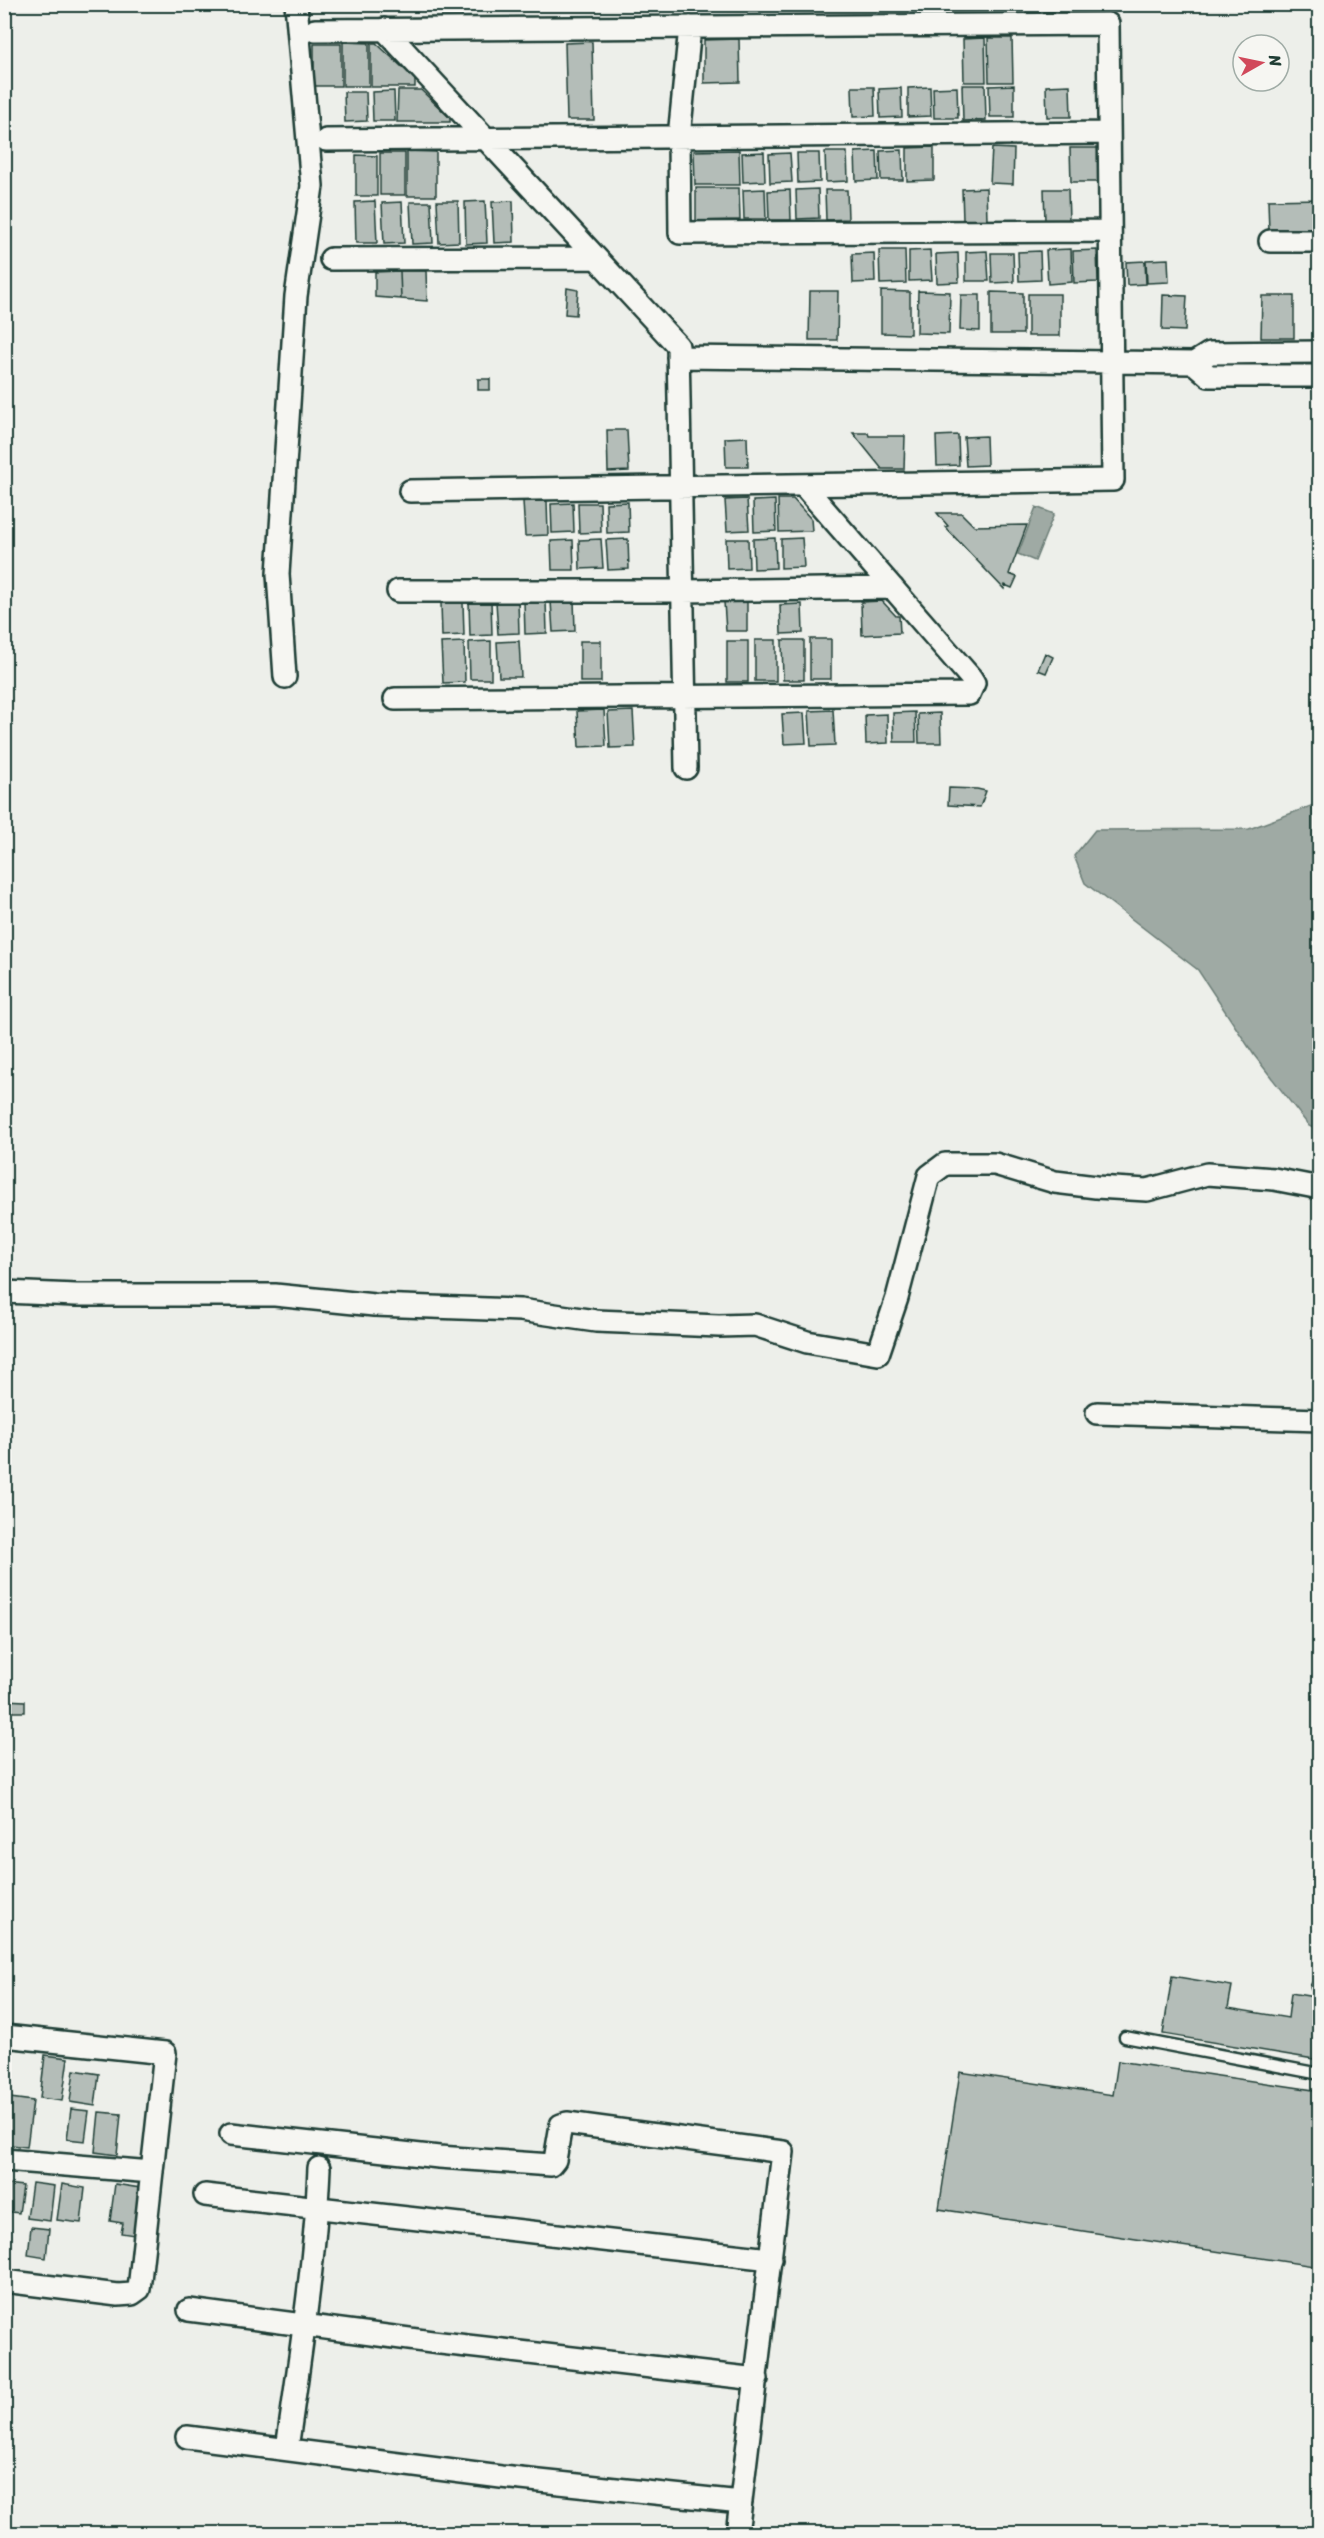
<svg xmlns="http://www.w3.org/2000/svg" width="1324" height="2538" font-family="Sriracha,sans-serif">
  <rect width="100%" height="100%" fill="#edefea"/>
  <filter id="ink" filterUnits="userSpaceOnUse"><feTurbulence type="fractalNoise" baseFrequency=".0167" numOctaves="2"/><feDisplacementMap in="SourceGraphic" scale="12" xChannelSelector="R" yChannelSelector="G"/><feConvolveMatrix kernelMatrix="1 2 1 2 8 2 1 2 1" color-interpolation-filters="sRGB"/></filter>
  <g filter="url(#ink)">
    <!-- water -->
    <path fill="#9faaa4" stroke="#6c7e77" stroke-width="1.5" d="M1036 507 1054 514 1035 561 1018 554Z
      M1319 803H1320L1319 1131 1309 1126 1254 1055 1198 970 1085 883 1074 856 1095 830 1249 829Z"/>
    <!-- building -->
    <path fill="#b4bdb8" stroke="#1f3d34" stroke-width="1.5" d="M985 38 986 82H964L963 39Z
      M988 38H1012L1013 82H989Z
      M739 39 740 82 704 83V40Z
      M343 42 369 43V86H343Z
      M592 42 594 120H567L565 43Z
      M371 43H376L415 79V87H371Z
      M314 44H341V86H314Z
      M962 85H985L986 120 963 121Z
      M1014 85V117H990L989 86Z
      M1070 85 1071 117H1047L1046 86Z
      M852 87H874L875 116 853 117Z
      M930 87 931 116 908 117V88Z
      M957 87 958 118H934L933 88Z
      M901 88 902 117 880 118 879 89Z
      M398 90H421L450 118V122H397Z
      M394 91 395 121H373L372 92Z
      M344 92H366L367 121 345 122Z
      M934 147V180L907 181V148Z
      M992 148 1014 149 1013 184 990 183Z
      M1070 148H1098V182H1071Z
      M739 150 740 185H695L694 151Z
      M902 150 903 180H881L880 151Z
      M407 151 436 152V196H407Z
      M877 151 878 180 856 181 855 152Z
      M764 152 765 181 743 182 742 153Z
      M825 152H847L848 181 826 182Z
      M380 153H405V195H380Z
      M790 153 792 182 770 183 769 154Z
      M797 153H819L820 182 798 183Z
      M356 155 377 156V196H356Z
      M696 188H739L740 220 696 221Z
      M986 188 987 220H963L962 189Z
      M765 189 766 219H744L743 190Z
      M818 189 819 218 797 219 796 190Z
      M1044 189H1068L1069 220 1045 221Z
      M790 190 791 220H769L768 191Z
      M825 190H847L848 219 826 220Z
      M1320 199V230L1269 232 1268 200Z
      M375 201 377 243H356L355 202Z
      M437 201H458L459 242 439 243Z
      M485 201 487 243 466 244 465 202Z
      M513 201 514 242 494 243 492 202Z
      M402 202 404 243 384 244 382 203Z
      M410 202H431L433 243 412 244Z
      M1071 249 1072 282 1048 284 1046 250Z
      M879 250H905L906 283 880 284Z
      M930 250 932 280 909 281V251Z
      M1097 250 1098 282 1074 283 1073 251Z
      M987 251 989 281H966V252Z
      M1040 251 1041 280 1019 281 1018 252Z
      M874 253 875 282 853 283 852 254Z
      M958 253 959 282 937 283 936 254Z
      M991 253H1013L1014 282 992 283Z
      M1168 259 1169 282 1147 283 1146 260Z
      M1145 261 1146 284 1127 285 1126 262Z
      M400 271H426L427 301 401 299Z
      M400 271 401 299 375 297V272Z
      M567 288 578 290 576 315 565 314Z
      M810 291H838L837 340H809Z
      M881 291 910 292V334L881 333Z
      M918 291 950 292 949 334 917 333Z
      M991 292 1023 293V334H991Z
      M1028 294H1060V336H1028Z
      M961 295H980V331L960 330Z
      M1163 295 1187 296 1185 331 1162 330Z
      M1262 296H1294V338H1261Z
      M478 379H490V390H478Z
      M607 430H627L629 471 608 472Z
      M853 433H868L869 436H905L904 469H882Z
      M958 435 959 465 937 466 936 436Z
      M986 436 987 465 966 466 964 437Z
      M747 437 748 467H726L725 438Z
      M747 499 749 530 727 531 725 500Z
      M778 499H793L811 519 812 531 779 532Z
      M775 500 776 531 754 532 753 501Z
      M523 501H547L548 535 525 536Z
      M628 502 629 532 607 533 606 503Z
      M573 503 574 532 552 533 551 504Z
      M578 503H600L601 532 579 533Z
      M937 513H961L974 526 1027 525 1009 574 1017 577 1012 588 1005 585 1004 589 945 527 948 526Z
      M775 538 776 568 754 569 753 539Z
      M802 538 804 567 781 568V539Z
      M601 539 603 568 580 569 579 540Z
      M628 539 629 569 608 570 606 540Z
      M726 539H748L749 568 727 569Z
      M573 540 574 570H552L551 541Z
      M574 600 575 631 553 632 551 601Z
      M491 601 492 635 470 636 469 602Z
      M496 601H518L519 633 498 634Z
      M524 601H546L547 633 525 634Z
      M747 601V631H726L724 602Z
      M882 601 896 616H899L900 633 862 635 861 602Z
      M441 603H463L464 635 442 636Z
      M802 604 803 633 781 634 780 605Z
      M810 639H831V679H810Z
      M755 640H776V681H755Z
      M782 640H804V680H783Z
      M491 641V679H470L469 642Z
      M519 641 521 677H499L497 642Z
      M580 641H601V682H580Z
      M727 641H748V682H727Z
      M464 642 465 682 443 683 441 643Z
      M1045 653 1053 657 1046 673 1038 670Z
      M604 710 606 746 579 747 577 711Z
      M833 710 835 745 811 746 809 711Z
      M633 711 635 747 610 748 608 712Z
      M915 712 916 742H894L893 713Z
      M804 713 806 743 784 744 782 714Z
      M940 713 941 743H919L918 714Z
      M887 714 888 743 866 744 865 715Z
      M949 788 977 789 986 791 980 807 948 805Z
      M4 1700 25 1701V1712H4Z
      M1172 1976 1232 1986 1228 2008 1288 2018 1291 1993 1320 1998V2060L1163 2034Z
      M45 2055 68 2058 62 2101 40 2098Z
      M1118 2061 1320 2091V2267L939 2209 960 2072 1113 2095Z
      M74 2070 99 2074 95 2106 70 2102Z
      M10 2098 33 2101 27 2147 4 2144Z
      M71 2109 89 2111 85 2141 67 2139Z
      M99 2112 121 2114 117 2155 95 2152Z
      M32 2183 54 2186 50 2221 27 2218Z
      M4 2184 23 2186 19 2213 4 2211Z
      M62 2184 85 2188 81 2223 57 2220Z
      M115 2184 140 2188 134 2235 121 2233 123 2223 110 2221Z
      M31 2227 49 2229 46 2258 28 2255Z"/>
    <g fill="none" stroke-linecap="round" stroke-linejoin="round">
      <defs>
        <path id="service" d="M1317 1987 1320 1988
          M1125 2037 1320 2074"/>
        <path id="minor" d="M690 27 679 137 680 233 1110 231
          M384 29 678 346 686 768
          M315 30 1108 24 1113 480 410 491
          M326 140 1109 133
          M1270 241H1320
          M331 259 596 258
          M678 357 1194 363 1210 353 1320 352
          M1194 363 1209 376H1320
          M398 591H683L893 588
          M285 677 278 574 296 296 312 186 296 4
          M395 699 969 694 974 683 971 678 803 485
          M4 1292 76 1295H275L374 1305 520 1310 596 1321 719 1326 755 1325 807 1342 878 1354 897 1298 929 1176 945 1164H995L1055 1182 1096 1187 1147 1190 1207 1174 1274 1179 1320 1188
          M1097 1413 1320 1420
          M4 2036 165 2053 139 2289 132 2294 118 2295 4 2281
          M231 2134 439 2157 551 2165 555 2160 561 2125 567 2123 783 2152 737 2534
          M4 2160 152 2172
          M205 2195 771 2259
          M189 2310 432 2342 757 2379
          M187 2437 501 2477 741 2502
          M287 2449C300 2356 315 2262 319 2168"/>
      </defs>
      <!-- service casing -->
      <use href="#service" stroke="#1f3d34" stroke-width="15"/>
      <!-- minor casing -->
      <use href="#minor" stroke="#1f3d34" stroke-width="26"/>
      <!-- service -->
      <use href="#service" stroke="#f6f6f2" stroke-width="10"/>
      <!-- minor -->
      <use href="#minor" stroke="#f6f6f2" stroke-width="21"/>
    </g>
  </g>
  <!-- margin -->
  <rect width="1324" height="2538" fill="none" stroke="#f6f6f2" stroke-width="24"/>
  <rect x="12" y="12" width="1300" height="2514" fill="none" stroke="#1f3d34" stroke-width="2" filter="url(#ink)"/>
  <!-- north arrow -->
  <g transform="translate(1261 63) rotate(81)"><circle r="28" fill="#f6f6f2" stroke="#a0aca6" stroke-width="1.5"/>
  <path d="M0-4.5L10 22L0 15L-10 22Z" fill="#d1495b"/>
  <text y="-9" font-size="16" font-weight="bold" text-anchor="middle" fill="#1f3d34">N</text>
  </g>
</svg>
